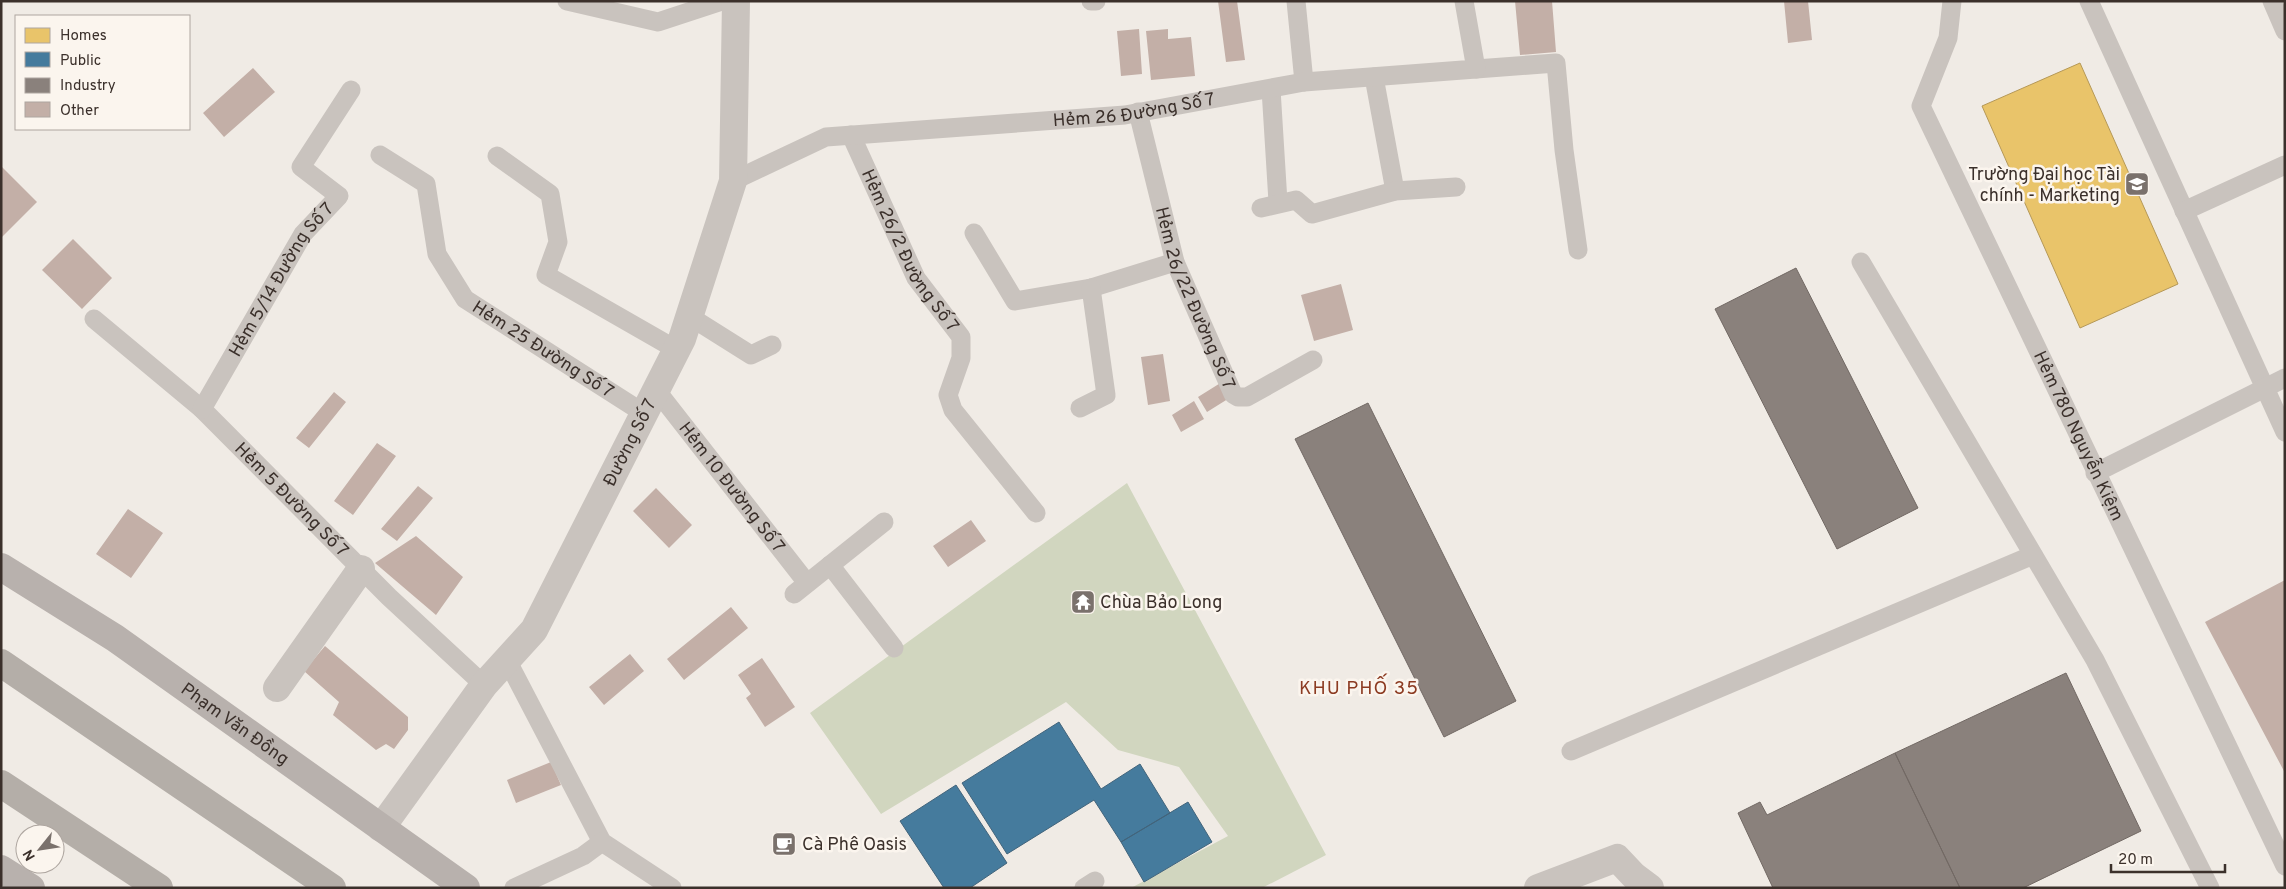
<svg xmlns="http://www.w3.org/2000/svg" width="2286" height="889" font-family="Overpass,sans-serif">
  <rect width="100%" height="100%" fill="#f0ebe5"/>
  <!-- green -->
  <path fill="#d1d6bf" d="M1127 483 1326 855 1262 888H1131L1228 836 1179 767 1118 750 1066 702 881 814 810 713Z"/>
  <!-- homes -->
  <path fill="#e9c46a" stroke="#b59857" d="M2080 63 2178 284 2080 328 1982 106Z"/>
  <!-- public -->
  <path fill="#457b9d" stroke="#42647b" d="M1059 722 1101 789 1140 764 1170 813 1121 842 1094 800 1007 854 962 783Z
    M956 785 1007 863 970 888H944L900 821Z
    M1188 802 1212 842 1144 882 1121 842Z"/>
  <!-- industry -->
  <path fill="#8a817c" stroke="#726964" d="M1796 268 1918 508 1837 549 1715 309Z
    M1368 403 1516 701 1444 737 1295 439Z
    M2066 673 2141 831 2023 888H1960L1895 753Z
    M1895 753 1960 888H1773L1738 813 1760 802 1767 815Z"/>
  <!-- building -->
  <path fill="#c3afa7" d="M1218 1H1237L1245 60 1226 62Z
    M1515 1H1552L1556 52 1520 55Z
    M1784 1H1808L1812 40 1788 43Z
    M1139 29 1142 74 1121 76 1117 31Z
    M1168 29V39L1191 37 1195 76 1151 80 1146 31Z
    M253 68 275 92 224 137 203 113Z
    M1 166 37 202 1 238Z
    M73 239 112 278 82 309 42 270Z
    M1341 284 1353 330 1314 341 1301 295Z
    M1163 354 1170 401 1148 405 1141 357Z
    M1222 382 1231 397 1207 412 1198 397Z
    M334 392 346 402 309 448 296 438Z
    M1194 401 1204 419 1181 432 1172 415Z
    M377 443 396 456 353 515 334 501Z
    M418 486 433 498 397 541 381 529Z
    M656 488 692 525 669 548 633 511Z
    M128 509 163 533 131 578 96 554Z
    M971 520 986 541 948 567 933 546Z
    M416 536 463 577 436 615 375 563Z
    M2285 580V773L2205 622Z
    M731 607 748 628 684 680 667 659Z
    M325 646 408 717V730L394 749 386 744 376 750 333 715 339 702 304 671Z
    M630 654 644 671 604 705 589 687Z
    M762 658 795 707 765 727 746 698 751 694 738 675Z
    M551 762 561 785 516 803 507 780Z"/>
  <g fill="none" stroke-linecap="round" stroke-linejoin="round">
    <!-- service -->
    <g stroke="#c9c3be" stroke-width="19">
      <path d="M567 1 658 22 722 1"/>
      <path d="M1091 1H1096"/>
      <path d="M1296 1 1304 82"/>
      <path id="s1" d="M1952 1 1948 38 1921 106 2285 866"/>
      <path d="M2089 1 2285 432"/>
      <path d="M2272 1 2285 31"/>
      <path d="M1476 69 1556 63 1564 150 1578 250"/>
      <path d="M1374 77 1395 191"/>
      <path d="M1271 89 1278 202"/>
      <path id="s2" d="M1138 112 1175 262 1233 394 1238 397H1247L1313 360"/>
      <path id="s3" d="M851 135 916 278 961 337V358L948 395 953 410 1036 513"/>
      <path id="s4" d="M380 155 426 184 437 254 465 299 645 414"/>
      <path d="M497 156 550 194 558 242 546 275 677 350"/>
      <path id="s5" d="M733 181 826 137 1125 115 1304 82 1476 69 1464 1"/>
      <path d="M1261 208 1296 200 1312 214 1395 191 1456 187"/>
      <path d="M2184 211 2285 165"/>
      <path d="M974 233 1015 301 1091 288 1175 262"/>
      <path d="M1861 262 2095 660 2210 888"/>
      <path d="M689 316 751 355 772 345"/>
      <path id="s6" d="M94 319 202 409 389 597 484 685"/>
      <path id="s7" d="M657 391 807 583"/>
      <path d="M1080 408 1106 395 1091 288"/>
      <path id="s8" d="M202 409 303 234 339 196 301 167 351 90"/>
      <path d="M2095 473 2285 378"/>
      <path d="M830 565 894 648"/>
      <path d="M794 594 884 522"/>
      <path d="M507 660 602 842 672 888"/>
      <path d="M1571 751 2033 555"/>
      <path d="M514 888 583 856 602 842"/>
      <path d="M1084 888 1095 881"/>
    </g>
    <!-- minor -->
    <g stroke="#c9c3be" stroke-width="28">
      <path d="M277 688 361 569"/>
      <path id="s9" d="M381 828 484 685 534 630 682 339 733 181 736 1"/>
      <path d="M1538 888 1617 858 1634 876 1650 888"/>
    </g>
    <!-- primary -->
    <g stroke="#b8b1ad" stroke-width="28">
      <path id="s10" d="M1 567 115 638 466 888"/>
      <path d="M1 869 31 888"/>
    </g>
    <!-- trunk -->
    <path stroke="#b4aea8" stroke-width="28" d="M1 663 332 888
      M1 784 159 888"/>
  </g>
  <!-- icons -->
  <defs>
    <symbol id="university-square" viewBox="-11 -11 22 22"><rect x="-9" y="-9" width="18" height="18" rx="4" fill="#7a716c" stroke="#fbf5ee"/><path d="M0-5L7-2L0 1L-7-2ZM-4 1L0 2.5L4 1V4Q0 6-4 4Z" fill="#fff"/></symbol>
    <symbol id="temple-square" viewBox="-11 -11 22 22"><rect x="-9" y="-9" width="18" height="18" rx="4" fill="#7a716c" stroke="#fbf5ee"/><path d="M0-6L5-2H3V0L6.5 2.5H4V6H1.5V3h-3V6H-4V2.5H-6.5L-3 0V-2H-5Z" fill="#fff"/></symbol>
    <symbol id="cafe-square" viewBox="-11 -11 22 22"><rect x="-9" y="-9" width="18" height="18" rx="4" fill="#7a716c" stroke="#fbf5ee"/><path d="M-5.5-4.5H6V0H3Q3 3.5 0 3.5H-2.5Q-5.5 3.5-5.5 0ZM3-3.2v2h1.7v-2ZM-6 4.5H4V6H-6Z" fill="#fff"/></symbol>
  </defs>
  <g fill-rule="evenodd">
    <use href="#university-square" x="2123" y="170" width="28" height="28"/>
    <use href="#temple-square" x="1069" y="588" width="28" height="28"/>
    <use href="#cafe-square" x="770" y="830" width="28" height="28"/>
  </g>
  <g text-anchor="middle" stroke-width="5" stroke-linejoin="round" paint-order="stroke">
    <!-- street labels -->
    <g font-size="18" fill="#3b302b" stroke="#fbf5ee">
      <text dy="6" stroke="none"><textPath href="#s5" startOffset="412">Hẻm 26 Đường Số 7</textPath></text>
      <text dy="6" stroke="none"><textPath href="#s3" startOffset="130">Hẻm 26/2 Đường Số 7</textPath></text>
      <text dy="6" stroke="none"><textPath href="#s8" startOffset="152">Hẻm 5/14 Đường Số 7</textPath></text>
      <text dy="6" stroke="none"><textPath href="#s2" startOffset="195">Hẻm 26/22 Đường Số 7</textPath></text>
      <text dy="6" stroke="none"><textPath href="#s4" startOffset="271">Hẻm 25 Đường Số 7</textPath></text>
      <text dy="6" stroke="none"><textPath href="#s1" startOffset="476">Hẻm 780 Nguyễn Kiệm</textPath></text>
      <text dy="6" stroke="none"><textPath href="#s9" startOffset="461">Đường Số 7</textPath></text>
      <text dy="6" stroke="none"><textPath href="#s7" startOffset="122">Hẻm 10 Đường Số 7</textPath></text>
      <text dy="6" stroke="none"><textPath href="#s6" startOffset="268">Hẻm 5 Đường Số 7</textPath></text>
      <text dy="6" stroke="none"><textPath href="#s10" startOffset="282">Phạm Văn Đồng</textPath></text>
    </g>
    <!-- poi labels -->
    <g font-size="18" fill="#3b302b" stroke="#fbf5ee" text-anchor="start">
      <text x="2120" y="180" text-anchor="end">Trường Đại học Tài<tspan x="2120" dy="21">chính - Marketing</tspan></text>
      <text x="1100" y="608">Chùa Bảo Long</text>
      <text x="802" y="850">Cà Phê Oasis</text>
    </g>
    <!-- neighbourhood labels -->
    <g font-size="19" letter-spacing="1" fill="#8c3b22" stroke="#fbf5ee">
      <text x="1359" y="694">KHU PHỐ 35</text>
    </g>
  </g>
  <!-- border -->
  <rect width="2286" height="889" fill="none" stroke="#3b302b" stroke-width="5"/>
  <!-- legend -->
  <rect x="15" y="15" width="175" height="115" fill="#fbf5ee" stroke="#aea6a0"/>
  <rect x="25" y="28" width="25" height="15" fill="#e9c46a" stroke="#aea6a0"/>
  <text x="60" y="40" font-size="15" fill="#3b302b">Homes</text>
  <rect x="25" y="52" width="25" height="15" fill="#457b9d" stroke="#aea6a0"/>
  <text x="60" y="65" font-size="15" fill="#3b302b">Public</text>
  <rect x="25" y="78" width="25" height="15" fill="#8a817c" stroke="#aea6a0"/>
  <text x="60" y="90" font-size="15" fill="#3b302b">Industry</text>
  <rect x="25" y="102" width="25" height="15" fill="#c3afa7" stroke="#aea6a0"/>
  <text x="60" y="115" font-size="15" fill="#3b302b">Other</text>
  <!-- north arrow -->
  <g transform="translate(40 849) rotate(240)"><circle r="24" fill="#fbf5ee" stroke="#aea6a0"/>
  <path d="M0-4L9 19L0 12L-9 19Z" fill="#7a716c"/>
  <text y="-8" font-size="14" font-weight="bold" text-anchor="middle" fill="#3b302b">N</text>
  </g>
  <!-- scale -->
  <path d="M2111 864v8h114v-8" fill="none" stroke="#3b302b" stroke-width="2.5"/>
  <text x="2118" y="864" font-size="15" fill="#3b302b" stroke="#fbf5ee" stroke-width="4" paint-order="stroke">20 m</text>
</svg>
